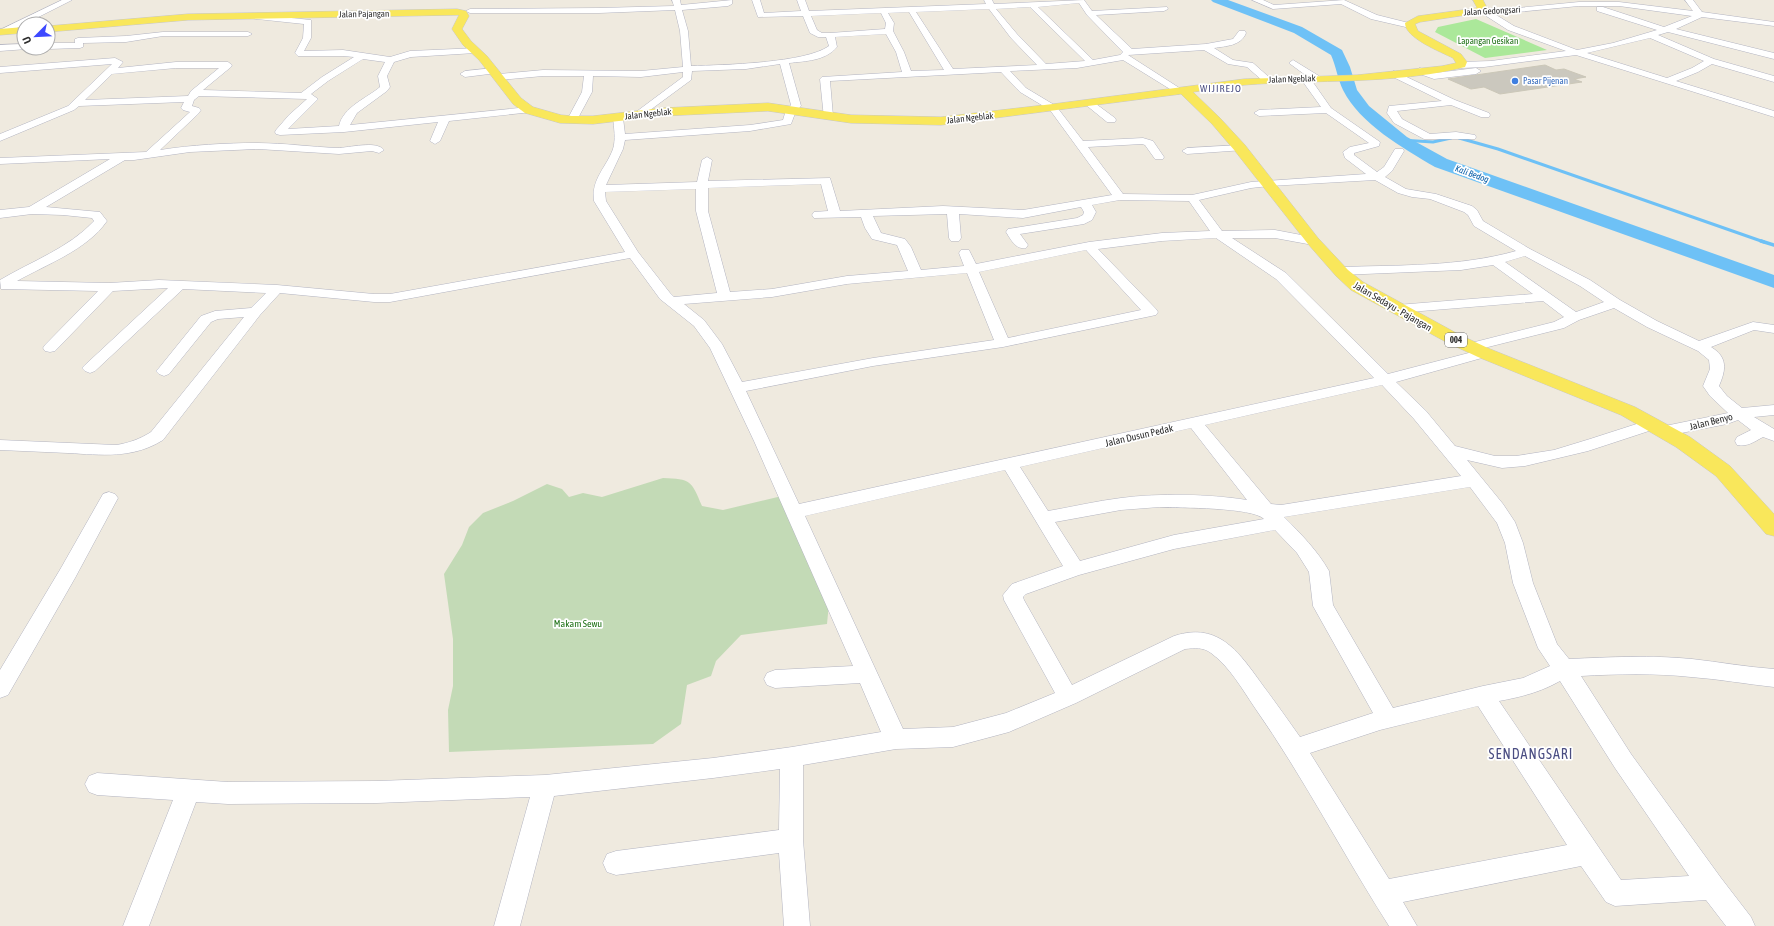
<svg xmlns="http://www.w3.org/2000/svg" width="1774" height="926" font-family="'Asap Condensed',sans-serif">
  <rect width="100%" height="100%" fill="#efeadf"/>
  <!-- green -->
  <path fill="#abe89a" d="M1476 19 1547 50 1485 58 1435 32 1438 27Z"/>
  <!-- cemetery -->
  <path fill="#c3dab6" d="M663 478C691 479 691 480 702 506L723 510 782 496 829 603 827 624 741 635 716 661 711 676 687 685 681 724 653 744 449 752 448 710 453 686V639L444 574 462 545 469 527 483 513 513 501 547 484 562 489 569 497 583 493 602 497Z"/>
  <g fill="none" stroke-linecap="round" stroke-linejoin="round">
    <!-- stream-far1 -->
    <path stroke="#6ec1f6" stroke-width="3" d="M1459 138 1498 149 1764 242
      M1401 140 1433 142 1451 138"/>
    <!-- stream -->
    <path stroke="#6ec1f6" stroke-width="3.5" d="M1761 241 1774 245"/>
    <!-- river -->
    <path fill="#6ec1f6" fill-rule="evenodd" d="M1211 0H1228L1302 27 1342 50 1350 67 1357 90 1369 106 1407 137 1447 159 1774 275V288L1435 167C1403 148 1360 124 1343 90 1338 80 1336 66 1331 55L1294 33 1213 2Z"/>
  </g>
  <!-- building -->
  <path fill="#cbc8be" stroke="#cbc7b8" d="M1545 65 1556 70 1564 69 1586 77 1574 79 1582 82 1500 94 1484 87 1471 89 1448 79Z"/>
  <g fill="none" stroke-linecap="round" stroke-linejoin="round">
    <defs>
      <path id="minor" d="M62 0H72L5 34H0V30Z
        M672 0H680L681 5 732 0V4L728 6 682 10 688 31 691 66C723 65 806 63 829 46L826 37H818L810 33 803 16 758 17 752 0H760L764 13 801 11 797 0H805L809 11 986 4 984 0H992L994 4 1084 0 1092 11 1167 7 1168 9 1164 11 1096 15 1132 49 1206 44 1233 39 1239 31H1245L1246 33C1241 46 1226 46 1214 48L1233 60 1253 63 1270 78 1272 80 1270 82H1264L1247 67 1228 64 1204 50 1128 55 1181 89 1183 91 1181 93 1178 94 1123 60 1077 68 1010 71 1026 88 1056 106 1083 141 1143 138 1153 141 1164 157 1163 159H1155L1145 145 1142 144 1088 147 1123 194 1192 195 1251 182 1366 174 1345 158 1343 152 1350 147 1369 143 1326 113 1259 116 1254 113 1259 110 1321 107 1301 79 1303 77H1308L1289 63 1293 60 1319 76 1321 78 1319 80 1316 81 1310 78 1331 108 1380 142 1379 146 1354 153V155L1377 172 1384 167 1395 149H1403L1404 151 1392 171 1385 177 1406 189 1436 194 1472 206 1477 210 1483 221 1530 249 1590 280 1620 300 1657 321 1699 341 1753 322 1774 325V333L1754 330 1711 347C1728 357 1726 370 1719 386L1727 396 1742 408 1774 405V415L1754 417 1774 429V441L1763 437C1754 442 1747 447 1737 445L1735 441 1737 437 1751 430 1738 420 1727 424 1666 436 1660 435 1658 431 1660 427 1728 413 1710 396 1703 386 1710 369 1709 360 1698 351 1647 327 1614 308 1579 320 1564 328 1472 351 1467 350 1465 347 1467 344 1554 322 1564 317 1543 301 1397 313 1392 312 1390 309 1392 306 1397 305 1533 294 1493 265 1461 270 1340 275 1335 274 1333 271 1335 268 1340 267C1398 265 1459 267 1516 251L1474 226 1468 215 1464 212 1430 199 1412 197 1398 193 1375 180 1269 186 1251 188 1199 200 1222 231 1275 230 1317 238 1319 241 1317 244 1313 245 1275 238H1232L1286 273 1388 374 1484 349 1489 350 1491 353 1489 356 1396 382 1426 411 1455 446 1495 456H1516L1554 450 1590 439 1652 419 1658 420 1660 424 1658 428 1588 451 1525 466 1502 468 1467 460 1503 504 1515 522 1523 543 1533 583 1557 644 1569 659C1610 657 1652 655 1692 659 1719 662 1746 667 1774 669V687C1746 684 1719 679 1691 677 1655 673 1617 674 1581 676L1631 754 1721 878 1751 917 1755 926H1726L1706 900 1615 906 1606 902 1581 866 1403 902 1417 926H1389C1343 854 1304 778 1255 708 1242 689 1230 667 1211 653 1203 647 1195 648 1185 649L1076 703 1009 732 953 747 896 749 803 765V840L810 926H784L779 853 616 875 607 872 603 863 607 854 616 851 779 830 780 769 713 778 554 796 520 926H494L530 797 377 803 228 804 196 802 149 926H123L173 800 97 795 89 792 85 784 89 776 97 773 228 782 377 781 545 775 713 758 792 747 881 732 860 683 775 688 767 685 764 679 767 673 775 670 853 666 754 441 710 348 694 326 660 299 630 258 390 302H374L280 293 260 315 163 440C133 459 101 455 68 453 45 452 23 451 0 450V440L116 445C129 443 140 439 151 432L244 317 218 319 211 322 169 374 164 376 159 374 156 371 159 368 201 316 215 311 251 308 266 293 183 289 95 371 90 373 85 371 82 368 85 365 168 288 113 291 55 351 50 352 45 351 43 348 45 345 98 291 1 289 0 280C32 261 69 248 94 221L92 218 63 215 32 214 0 218V210L29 207 110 159 0 164V158L146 152 190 112 183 110 181 108 184 102 79 106 74 110 0 141V134L68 106 112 64 0 73V67L115 58 123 62 118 68 176 62H228L232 65 231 67 203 90 301 93 322 77 354 57 343 56H298L295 53 303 38 304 24 248 18 247 16 251 14 311 20V38L304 51 343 50 390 57 410 51 478 48 479 50 475 53 411 57 394 62 387 76 390 87 387 91 357 113 350 125 529 107 532 108 534 110 532 112 449 121 440 141 435 144 430 141 438 122 344 132 280 135 276 134 275 132 276 130 289 115 307 99 199 96 194 100 192 106 199 108 201 110 198 114 160 150C192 145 225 143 258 143 284 143 311 147 337 148 349 148 376 140 384 150L379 153 372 151 339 154 258 149 190 152 134 160H125L46 207 100 212 107 221C87 250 47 264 17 281L109 283 159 280 277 285 374 294H390L625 252 594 201C591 179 606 168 613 149 616 139 614 128 613 118L614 116 618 115 623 118 625 134 750 125 783 120 786 110 791 105 780 64 746 69 692 71 691 80 642 116 639 117 634 114 636 112 683 77V72L641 77 593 76 592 92 577 120 576 122H568L567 120 582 92 584 76H543L499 80 494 77 499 74 543 70 641 71 683 67 680 31 675 10 599 13H470L466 11 470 9 599 8 674 6ZM1079 3 1087 15 1123 52 1120 55 1093 60 1038 7ZM1030 7 1085 61 1046 64 1017 34 996 9ZM989 9 1011 38 1037 65 953 69 916 12ZM909 12 944 70 911 71 904 52 893 31 894 23 888 13ZM881 13 886 23 885 29 830 33H822L817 30 811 16ZM886 34 896 52 902 72 822 77 820 79 824 118 828 119 833 116 830 81 1001 72 1020 92 1050 110 1112 195 1023 210 943 206 840 211 830 178 708 181 712 160 707 157 702 160 697 182 606 185 623 149 625 140 750 131 791 124 796 111 801 106 789 63C806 61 825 61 837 47L835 37ZM363 59 385 62 378 76 380 87C367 98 343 107 339 126L288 129 318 99 311 94 328 81ZM176 68H219L191 91 188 96 85 100 112 74ZM821 184 828 211 814 212 812 215 814 218 861 217 865 228 872 239 897 245 908 271 847 276 772 289 730 292 708 211V188ZM696 189V211L717 293 674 297 670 293 638 252 606 201 605 192ZM1120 200 1189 201 1210 231 1162 233 1089 242 976 264 969 250H961L959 253 964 266 921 270 911 247 905 239 881 233 873 216 947 214 949 238 951 241H959L961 238 959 214 1023 218 1081 207 1084 212 1083 215 1077 218 1008 229 1006 232C1011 240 1016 250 1026 248L1028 245 1020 234 1084 224 1092 220 1096 212 1092 205ZM1216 238 1276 279 1374 378 799 504 746 391 873 366 1003 347 1156 315 1158 312 1156 309 1098 249 1162 241ZM1086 250 1141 310 1008 338 979 272ZM1525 256 1580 286 1604 302 1576 312 1505 262ZM967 273 994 340 873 358 742 382 722 344 704 320 684 304 772 297 847 284ZM1382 385 1414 419 1461 476 1281 505 1271 504 1205 425ZM1191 428 1247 500C1209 494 1159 493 1121 498 1096 501 1072 507 1048 511L1020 467ZM1005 470 1063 566 1012 584 1003 595 1004 600 1055 693 1006 713 953 727 903 729 805 516ZM1470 487 1497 523 1505 543 1513 583 1538 648 1550 666 1523 678 1483 686 1393 708 1333 605 1329 571C1317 550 1301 534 1284 517ZM1160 507C1180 508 1252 507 1264 519L1174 535 1080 561 1055 522 1121 510ZM1275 530 1297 553 1309 572 1313 606 1373 713 1300 737C1288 720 1276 703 1264 687 1240 654 1220 621 1174 636L1072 685 1024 600 1023 597 1026 594 1079 575 1174 549ZM1560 681 1615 768 1689 876 1621 880 1499 701C1521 697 1541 692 1560 681ZM1478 706 1567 845 1389 879 1310 753 1380 730Z
        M1252 0H1263L1274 5 1344 0 1377 15 1413 24 1414 26 1410 28 1371 19 1341 4 1273 9Z
        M1685 0H1693L1702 12 1774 22V26L1702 17 1676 29 1774 53V59L1668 32 1658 35 1714 59 1774 76V82L1712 64 1698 72 1676 81 1774 111V117L1576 55 1484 67 1461 68 1457 65 1461 62 1491 61 1566 51 1508 30 1480 12V8L1507 9 1579 2H1619L1693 11ZM1579 6H1619L1692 16 1664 27 1603 7H1597V11L1657 30 1613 43 1577 50 1514 26 1493 13H1507ZM1650 38 1704 61 1692 68 1667 78 1587 53Z
        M163 32H248L252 34 248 36H163L126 42 83 43V47L80 48 48 49 46 48H48V43H75V39L78 38 126 36Z
        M24 44V48L27 49 0 51V45Z
        M494 68 499 71 497 73 465 77 460 74 465 71Z
        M1420 68 1435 73 1476 68 1481 71 1476 74 1434 79 1417 73 1415 71Z
        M1394 71 1455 100 1489 113 1490 115 1489 117H1481L1451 105 1397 111 1402 119 1430 134 1456 132 1475 135 1476 137 1475 139H1424L1394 123 1387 113 1389 106 1442 101 1391 76 1389 74Z
        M1089 100 1092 101 1115 118 1116 120 1115 122H1107L1086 105 1084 103 1086 101Z
        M1240 145 1244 146 1245 148 1244 150 1187 154 1182 151 1187 148Z
        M109 492 115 494 118 498 75 578 8 695 0 698V670L61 568 103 494Z"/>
      <path id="major" d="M1473 0H1483L1488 10 1486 12 1420 22 1415 24 1418 31 1461 54 1467 62 1465 67C1393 85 1318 79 1244 85 1227 87 1210 90 1193 92L1220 118 1245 145 1318 238 1348 270 1363 282 1458 334 1490 349 1635 407 1690 437 1730 466 1774 514V536L1766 534 1716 476 1676 447 1621 415 1478 357 1446 342 1351 290 1336 276 1308 244 1235 151 1212 124 1181 94 941 125 851 123 768 111 662 116 593 124 560 123 525 113 513 104 479 60 463 45 452 29 459 15 188 20 48 32V26L188 14 457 9 466 11 469 16 462 29 471 41 487 56 521 98 533 107 561 115 572 116H593L662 108 768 103 851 115 941 117 1053 104 1244 79 1357 75 1442 66 1456 63 1453 58C1441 52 1405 38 1405 23L1418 16 1477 8Z
        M24 27V33L0 35V29Z"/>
    </defs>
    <!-- minor casing -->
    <use href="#minor" stroke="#b3b4c1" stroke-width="1"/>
    <!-- major casing -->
    <use href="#major" stroke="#c8c8c8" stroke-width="1"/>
    <!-- minor -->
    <use href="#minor" fill="#fff" fill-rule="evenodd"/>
    <!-- major -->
    <use href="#major" fill="#f9e75b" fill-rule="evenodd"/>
  </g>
  <!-- markers -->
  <circle fill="#3f7fe0" stroke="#fff" stroke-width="1.5" cx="1515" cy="81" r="4"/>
  <g text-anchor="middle" stroke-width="3.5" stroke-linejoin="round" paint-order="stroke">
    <!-- far-street labels -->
    <g font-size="9" fill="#2d2d2d" stroke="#fff">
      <text transform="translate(1492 11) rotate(-3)" y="3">Jalan Gedongsari</text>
      <text transform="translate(364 14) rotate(-1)" y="3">Jalan Pajangan</text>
      <text transform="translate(1292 79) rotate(-2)" y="3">Jalan Ngeblak</text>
      <text transform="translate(648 114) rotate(-6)" y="3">Jalan Ngeblak</text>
      <text transform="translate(970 118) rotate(-6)" y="3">Jalan Ngeblak</text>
    </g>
    <!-- far-park labels -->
    <g font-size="9" fill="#1f7117" stroke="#fff">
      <text x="1488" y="44">Lapangan Gesikan</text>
    </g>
    <!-- far-shop labels -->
    <g font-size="9" fill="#366cbe" stroke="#fff" text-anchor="start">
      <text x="1523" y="84">Pasar Pijenan</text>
    </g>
    <!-- far-water labels -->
    <g font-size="9" font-style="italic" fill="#065da9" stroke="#fff">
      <text transform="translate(1472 174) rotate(20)" y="3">Kali Bedog</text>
    </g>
    <!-- shield labels -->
    <rect fill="#fff" stroke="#6c6c6c" stroke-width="1" x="1445" y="333" width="22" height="14" rx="3"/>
    <g font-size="9" font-weight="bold" fill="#2d2d2d">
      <text x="1456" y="343">004</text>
    </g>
    <!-- far-quarter labels -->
    <g font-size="10" letter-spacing="1" fill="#4a4d82" stroke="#fff">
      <text x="1221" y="92">WIJIREJO</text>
    </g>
    <!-- street labels -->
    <g font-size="10" fill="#2d2d2d" stroke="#fff">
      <text transform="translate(1393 306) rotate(30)" y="4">Jalan Sedayu - Pajangan</text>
      <text transform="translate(1711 421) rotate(-14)" y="4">Jalan Benyo</text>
      <text transform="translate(1139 435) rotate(-13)" y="4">Jalan Dusun Pedak</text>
    </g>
    <!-- park labels -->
    <g font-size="10" fill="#1f7117" stroke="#fff">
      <text x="578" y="627">Makam Sewu</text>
    </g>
    <!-- near-quarter labels -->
    <g font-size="14" letter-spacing="1" fill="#4a4d82" stroke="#fff">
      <text x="1531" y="759">SENDANGSARI</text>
    </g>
  </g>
  <!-- north arrow -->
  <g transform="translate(36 36) rotate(246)"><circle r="19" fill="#ffffff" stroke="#ababab"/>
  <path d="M0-3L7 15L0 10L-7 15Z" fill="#3d49ff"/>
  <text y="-6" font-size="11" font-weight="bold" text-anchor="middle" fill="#2d2d2d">U</text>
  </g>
</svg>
